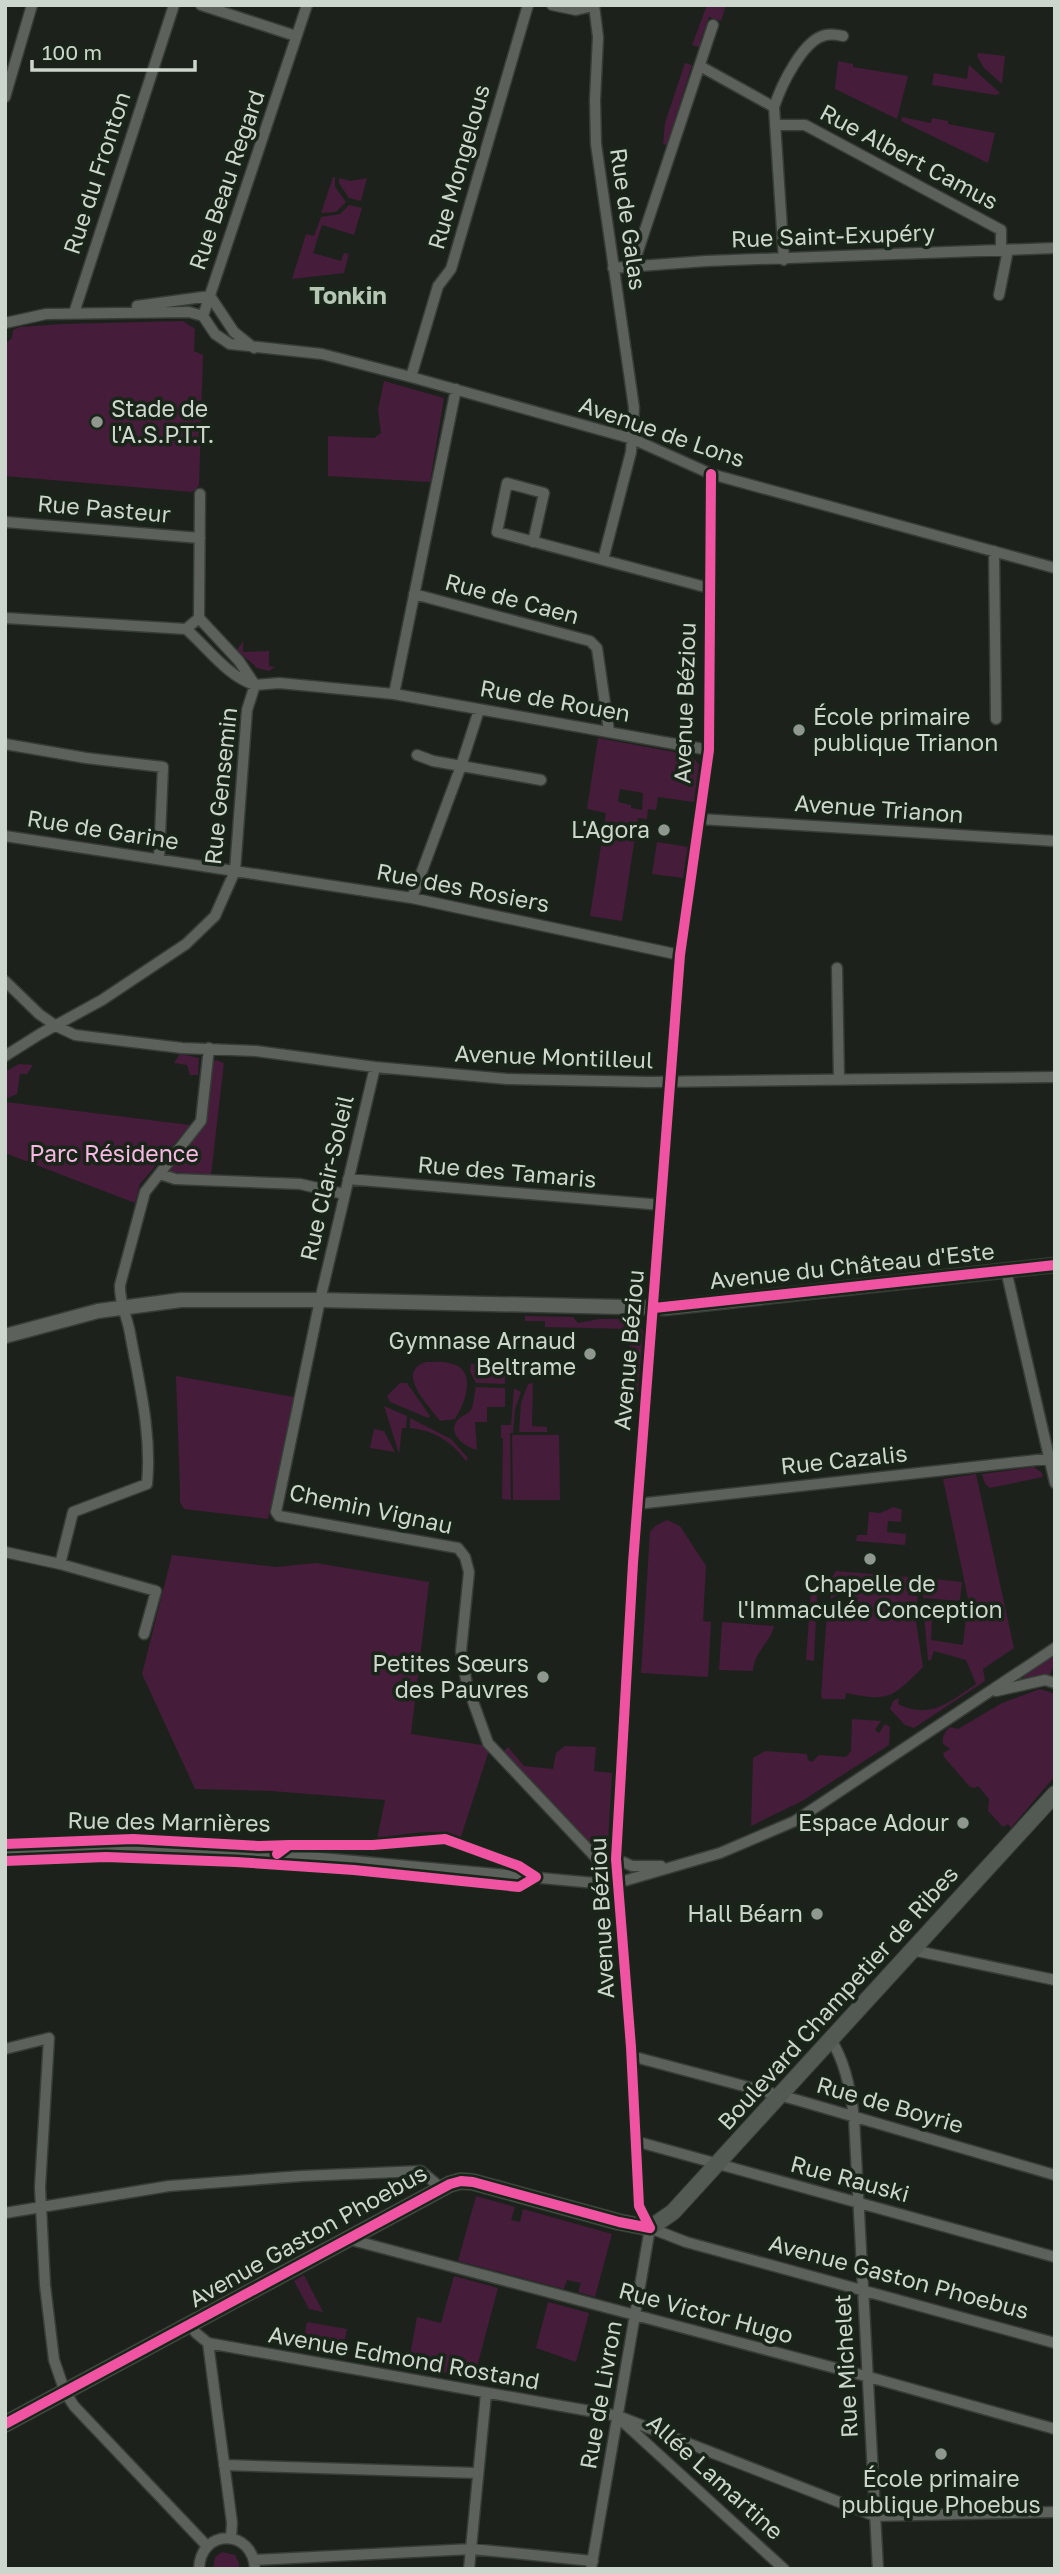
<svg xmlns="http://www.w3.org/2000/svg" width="1060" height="2574" font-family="'Golos Text',sans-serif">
  <rect width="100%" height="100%" fill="#1c221b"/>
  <!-- green -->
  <path fill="#451c39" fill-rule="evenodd" d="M707 5H726L721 21 709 17 700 42 703 43 701 48 692 45Z
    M978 53 1005 56 1002 84 984 68 977 56Z
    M838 61 853 64V67L908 76 897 119 835 89Z
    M685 63 692 65 667 145 663 144 665 123Z
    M969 65 1000 93 996 95 932 85 934 73 967 79Z
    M902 117 931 123 932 118 948 121V124L995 133 988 163 901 121Z
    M333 177H335V187L346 202 336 212 321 213Z
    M339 178 351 181 367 178 361 201 349 198 339 183Z
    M349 205 362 208 354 235 322 225 313 253 341 261 344 253 349 254 344 273 292 279 306 234 314 236 321 217 340 214Z
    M183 321 195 329 194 351 203 355 199 486 192 492 5 476V344L12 338 13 330 20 327 62 324Z
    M384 381 444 398 430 482 328 476V436L374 438 381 433 378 410Z
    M243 641V652L269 651V666L275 667 269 671 257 668 237 650Z
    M598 738 690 755 699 764 694 802 658 797 656 810 648 809 647 819 638 818 622 921 590 916 606 813 587 809ZM620 789 643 793 642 810 631 808V805L618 802Z
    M657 842 688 847 683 878 652 874Z
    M180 1054 199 1058 198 1075H190L187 1065 174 1063Z
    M216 1060 224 1063 211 1175 170 1172 169 1170 201 1129 212 1062Z
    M19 1064 33 1065 27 1074H20L17 1094 8 1098 5 1095V1072Z
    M5 1102H6L190 1125 140 1184 135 1203 5 1153Z
    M525 1316 573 1317 578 1323 599 1319H632L643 1331 638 1392 628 1391 630 1329 545 1327V1321H525Z
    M426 1362C433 1362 442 1361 449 1363 478 1368 466 1402 455 1419L440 1421C429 1406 394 1372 426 1362Z
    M471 1364H505V1384L476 1383 470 1371Z
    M176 1376 294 1397 268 1519 184 1509 180 1502V1490Z
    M400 1383H407L430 1416 428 1418 390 1402 387 1396Z
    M533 1383 532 1426 547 1427V1432H519L521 1403 528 1384Z
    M476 1387 505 1388V1407H487V1422H475L477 1450C465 1447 447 1434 457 1421 460 1416 467 1415 471 1410 474 1404 474 1394 476 1387Z
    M514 1388 521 1392 515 1409 513 1433H510L511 1500 502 1499 503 1438H501V1425H511Z
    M384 1406 407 1416 406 1428H402L399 1454Z
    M410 1418 451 1439 468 1458 466 1461C452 1442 434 1430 410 1428Z
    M374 1429 384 1431 395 1452 370 1448Z
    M512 1435H559L560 1500H513Z
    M1034 1467 1042 1473 1043 1477 990 1488 985 1484 982 1474Z
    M976 1474 1014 1648 983 1669 985 1681 914 1728 905 1725 890 1709 893 1701 899 1698 898 1704C931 1720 949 1702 976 1684L966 1660 934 1651 931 1660H928L924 1615 932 1621 931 1640 963 1645 966 1619 972 1618 943 1479Z
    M894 1507 902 1510 901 1522 888 1521 887 1532 906 1534 905 1545 856 1541 857 1535H867L869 1512 880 1513Z
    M667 1520 680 1526 706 1566 703 1621 711 1622 708 1677 641 1673 650 1532 655 1526Z
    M172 1555 276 1567 316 1563 429 1582 411 1734 482 1745 489 1750 461 1837C434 1827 405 1834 377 1839L385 1800 271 1791 195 1789 142 1674Z
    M836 1571 908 1577V1595L918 1596 915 1615 923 1667C892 1698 889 1702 846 1693L845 1699H823L821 1696 827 1611H830L838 1619 849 1620 858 1613V1602L851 1593H840L831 1599V1595L827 1594 830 1580Z
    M924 1578 962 1582 960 1601 923 1598Z
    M811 1590 817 1596 814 1661 806 1660Z
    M722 1622 774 1626C770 1644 754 1651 753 1671L719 1670Z
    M1055 1654V1662L1050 1675 1024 1678 1023 1675Z
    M1040 1689 1055 1694V1776L1011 1828 1008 1824 1003 1827 988 1811 989 1799 978 1786 975 1788 970 1787 944 1757 943 1753 950 1749 943 1744C942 1737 944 1732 950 1727L958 1729 1002 1703Z
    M852 1719 881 1721 875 1730 879 1733 885 1724 890 1727 889 1745 802 1801 751 1826 753 1758 765 1751 807 1754 808 1760 812 1762 819 1755 846 1757 851 1751Z
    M565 1746 596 1747 594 1771 612 1773 607 1858 604 1859 502 1753 508 1747 524 1766 553 1769 556 1753Z
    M476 2196 515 2207 511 2220 520 2222 523 2209 612 2234 595 2297 578 2292 581 2283 567 2280 564 2289 458 2261Z
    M304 2275 323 2312 309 2309 294 2281Z
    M454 2276 498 2288 474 2378 408 2366 417 2317 441 2323Z
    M548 2302 589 2313 576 2362 536 2348Z
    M307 2322 347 2329 342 2354 302 2347Z
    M222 2552 235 2555 239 2563V2569H213L215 2557Z"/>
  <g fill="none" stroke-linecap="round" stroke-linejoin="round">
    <defs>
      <path id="minor" d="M201 5 296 36
        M552 5 576 10 593 6
        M594 5 598 37 595 100 596 144 634 408 631 452 603 560
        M700 66 774 107
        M5 97 32 5
        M776 125H805L1001 230V250
        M784 260 774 107C781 86 803 39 826 35 831 34 838 35 843 36
        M633 266 713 25
        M613 268 706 261 1055 248
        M999 295 1008 250
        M210 296 234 332 254 348
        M137 306 210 296
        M74 313 174 5
        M203 316 307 5
        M5 323 46 314 189 312 203 316 215 334 230 344 322 354 411 377 633 439 711 474 1055 568
        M411 377 438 286 451 269 528 5
        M5 522 200 538
        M533 542 544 493 507 483 497 532 709 588
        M994 551 996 719
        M414 594 590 641 597 648 609 731
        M5 618 186 629 199 618
        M199 618 200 494
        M199 618 239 661 255 685
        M186 629C208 648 227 676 255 685
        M394 694 709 750
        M5 744 86 758 163 767 159 859
        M417 755 433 761 541 780
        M700 819 1055 841
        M5 836 412 898 680 955
        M412 898 461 766 479 710
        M837 968 839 1080
        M5 981 39 1014 56 1026 75 1035 182 1048 256 1051 375 1067 507 1079 649 1082 1055 1077
        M5 1056 40 1034 102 1000 186 944 215 916 235 871 247 710 255 685 279 683 394 694 456 389
        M375 1067 320 1300 276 1512 279 1516 458 1548 465 1557 469 1572 461 1651 467 1685 488 1743 600 1862 616 1871
        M160 1174 175 1179 300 1184 344 1194
        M348 1179 662 1205
        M1006 1270 1055 1483
        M637 1504 1055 1458
        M5 1552 60 1564 73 1512 147 1484C152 1433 139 1383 130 1333 127 1316 119 1302 120 1285L145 1192 201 1121 209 1048
        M60 1564 156 1591 144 1634
        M996 1691 1045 1680 1055 1683
        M5 1853 121 1848 277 1854 606 1884 617 1883 720 1853 795 1821 1055 1648
        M616 1859 632 1866H661
        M912 1950 1055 1980
        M831 2040C845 2061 851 2092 854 2118L878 2569
        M5 2049 49 2038 40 2187 45 2285 54 2360 65 2392 74 2406 207 2546
        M631 2056 797 2100 1055 2175
        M635 2141 1055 2257
        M5 2213 169 2186 302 2176 421 2171 440 2187
        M650 2228 639 2206 631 2047 616 1859 633 1563 680 955 709 750 711 474
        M650 2228 686 2242 1055 2343
        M348 2239 869 2377 1055 2429
        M190 2325 196 2333 208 2343 618 2416 875 2516 1055 2512
        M208 2343 232 2523 231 2538
        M622 2421 784 2569
        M224 2465 477 2473
        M254 2560 472 2549 593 2561
        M199 2569C200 2528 253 2528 255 2569
        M469 2569 486 2394
        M591 2569 650 2228"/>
      <path id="tertiary" d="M5 1336 98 1311 181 1300H320L665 1308 1055 1265"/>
      <path id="secondary" d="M5 2424 450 2184 461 2181 473 2182 619 2222 650 2228 673 2212 1055 1794"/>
    </defs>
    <!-- minor casing -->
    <use href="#minor" stroke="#363c36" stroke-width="13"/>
    <!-- tertiary casing -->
    <use href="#tertiary" stroke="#363c36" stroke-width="17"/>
    <!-- secondary casing -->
    <use href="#secondary" stroke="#363c36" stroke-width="18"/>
    <!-- minor -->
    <use href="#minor" stroke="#5c615b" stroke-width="10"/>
    <!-- tertiary -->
    <use href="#tertiary" stroke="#5c615b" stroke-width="14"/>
    <!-- secondary -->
    <use href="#secondary" stroke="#535a53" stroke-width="16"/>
    <defs>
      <path id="cycleway" d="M654 1308 1055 1265
        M5 1844 133 1839 259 1846 289 1845
        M5 1861 106 1857 236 1862 354 1870 519 1887 536 1877 519 1866 445 1839 373 1845H289L277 1854
        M650 2228 639 2206 631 2047 616 1859 633 1563 680 955 709 750 711 474
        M5 2424 450 2184 461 2181 473 2182 619 2222 650 2228"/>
    </defs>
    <!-- cycleway casing -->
    <use href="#cycleway" stroke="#192518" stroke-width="15"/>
    <!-- cycleway -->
    <use href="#cycleway" stroke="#f153a3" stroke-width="10"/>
  </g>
  <!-- markers -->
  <g fill="#8f978f" stroke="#192518" stroke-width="2.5">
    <circle cx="97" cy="422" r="7"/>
    <circle cx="799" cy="730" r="7"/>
    <circle cx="664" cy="830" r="7"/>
    <circle cx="590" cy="1354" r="7"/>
    <circle cx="870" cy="1559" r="7"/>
    <circle cx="543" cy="1677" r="7"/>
    <circle cx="963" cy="1823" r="7"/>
    <circle cx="817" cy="1914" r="7"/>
    <circle cx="941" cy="2454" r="7"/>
  </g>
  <g text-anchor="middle" stroke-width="7" stroke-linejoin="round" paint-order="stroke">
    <!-- street labels -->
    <g font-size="23" fill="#cdd6cd" stroke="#192518">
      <text transform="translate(909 157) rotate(28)" y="8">Rue Albert Camus</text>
      <text transform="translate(459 167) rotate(-74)" y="8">Rue Mongelous</text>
      <text transform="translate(97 173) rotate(-72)" y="8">Rue du Fronton</text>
      <text transform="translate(227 180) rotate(-71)" y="8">Rue Beau Regard</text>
      <text transform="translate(628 219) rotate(82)" y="8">Rue de Galas</text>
      <text transform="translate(833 236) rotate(-2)" y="8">Rue Saint-Exupéry</text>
      <text transform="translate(662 432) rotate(19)" y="8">Avenue de Lons</text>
      <text transform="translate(104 509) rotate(5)" y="8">Rue Pasteur</text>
      <text transform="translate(512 599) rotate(15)" y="8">Rue de Caen</text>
      <text transform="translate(555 701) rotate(10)" y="8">Rue de Rouen</text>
      <text transform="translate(685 703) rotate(-88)" y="8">Avenue Béziou</text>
      <text transform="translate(221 786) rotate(-84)" y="8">Rue Gensemin</text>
      <text transform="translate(879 809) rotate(4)" y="8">Avenue Trianon</text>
      <text transform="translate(103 830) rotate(9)" y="8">Rue de Garine</text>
      <text transform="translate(463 888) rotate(11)" y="8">Rue des Rosiers</text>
      <text transform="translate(554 1057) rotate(2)" y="8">Avenue Montilleul</text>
      <text transform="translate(507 1172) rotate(5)" y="8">Rue des Tamaris</text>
      <text transform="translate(327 1178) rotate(-77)" y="8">Rue Clair-Soleil</text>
      <text transform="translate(852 1266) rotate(-6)" y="8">Avenue du Château d'Este</text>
      <text transform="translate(629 1350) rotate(-85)" y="8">Avenue Béziou</text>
      <text transform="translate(844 1460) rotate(-6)" y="8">Rue Cazalis</text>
      <text transform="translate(371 1509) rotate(12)" y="8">Chemin Vignau</text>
      <text transform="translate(169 1822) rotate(1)" y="8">Rue des Marnières</text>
      <text transform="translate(602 1918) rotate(-93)" y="8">Avenue Béziou</text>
      <text transform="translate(838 1998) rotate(-48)" y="8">Boulevard Champetier de Ribes</text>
      <text transform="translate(890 2105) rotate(16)" y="8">Rue de Boyrie</text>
      <text transform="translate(850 2179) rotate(15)" y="8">Rue Rauski</text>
      <text transform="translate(308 2236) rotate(-29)" y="8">Avenue Gaston Phoebus</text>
      <text transform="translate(899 2277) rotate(15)" y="8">Avenue Gaston Phoebus</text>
      <text transform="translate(706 2313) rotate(15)" y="8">Rue Victor Hugo</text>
      <text transform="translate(404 2358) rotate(10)" y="8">Avenue Edmond Rostand</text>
      <text transform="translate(846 2366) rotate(-93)" y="8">Rue Michelet</text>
      <text transform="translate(601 2395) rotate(-80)" y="8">Rue de Livron</text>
      <text transform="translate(715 2477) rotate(42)" y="8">Allée Lamartine</text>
    </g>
    <!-- poi labels -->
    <g font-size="23" fill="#cdd6cd" stroke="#192518" text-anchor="end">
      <text x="111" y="417" text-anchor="start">Stade de<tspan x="111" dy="26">l'A.S.P.T.T.</tspan></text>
      <text x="813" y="725" text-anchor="start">École primaire<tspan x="813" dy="26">publique Trianon</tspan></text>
      <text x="650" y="838">L'Agora</text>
      <text x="576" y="1349">Gymnase Arnaud<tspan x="576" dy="26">Beltrame</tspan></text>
      <text x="870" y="1592" text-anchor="middle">Chapelle de<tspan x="870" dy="26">l'Immaculée Conception</tspan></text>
      <text x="529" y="1672">Petites Sœurs<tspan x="529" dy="26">des Pauvres</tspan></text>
      <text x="949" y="1831">Espace Adour</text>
      <text x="803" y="1922">Hall Béarn</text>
      <text x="941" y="2487" text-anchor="middle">École primaire<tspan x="941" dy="26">publique Phoebus</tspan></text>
    </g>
    <!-- park labels -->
    <g font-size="23" fill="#f9b7e3" stroke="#192518">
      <text x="114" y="1162">Parc Résidence</text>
    </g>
    <!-- neighbourhood labels -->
    <g font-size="24" font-weight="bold" fill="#b5c6b4" stroke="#192518">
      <text x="348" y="304">Tonkin</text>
    </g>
  </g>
  <!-- border -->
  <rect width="1060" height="2574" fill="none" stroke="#cdd6cd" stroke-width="14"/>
  <!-- scale -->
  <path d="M32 60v10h163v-10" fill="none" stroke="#cdd6cd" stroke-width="3.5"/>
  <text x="42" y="60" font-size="21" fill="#cdd6cd" stroke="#192518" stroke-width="5" paint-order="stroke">100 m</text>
</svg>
